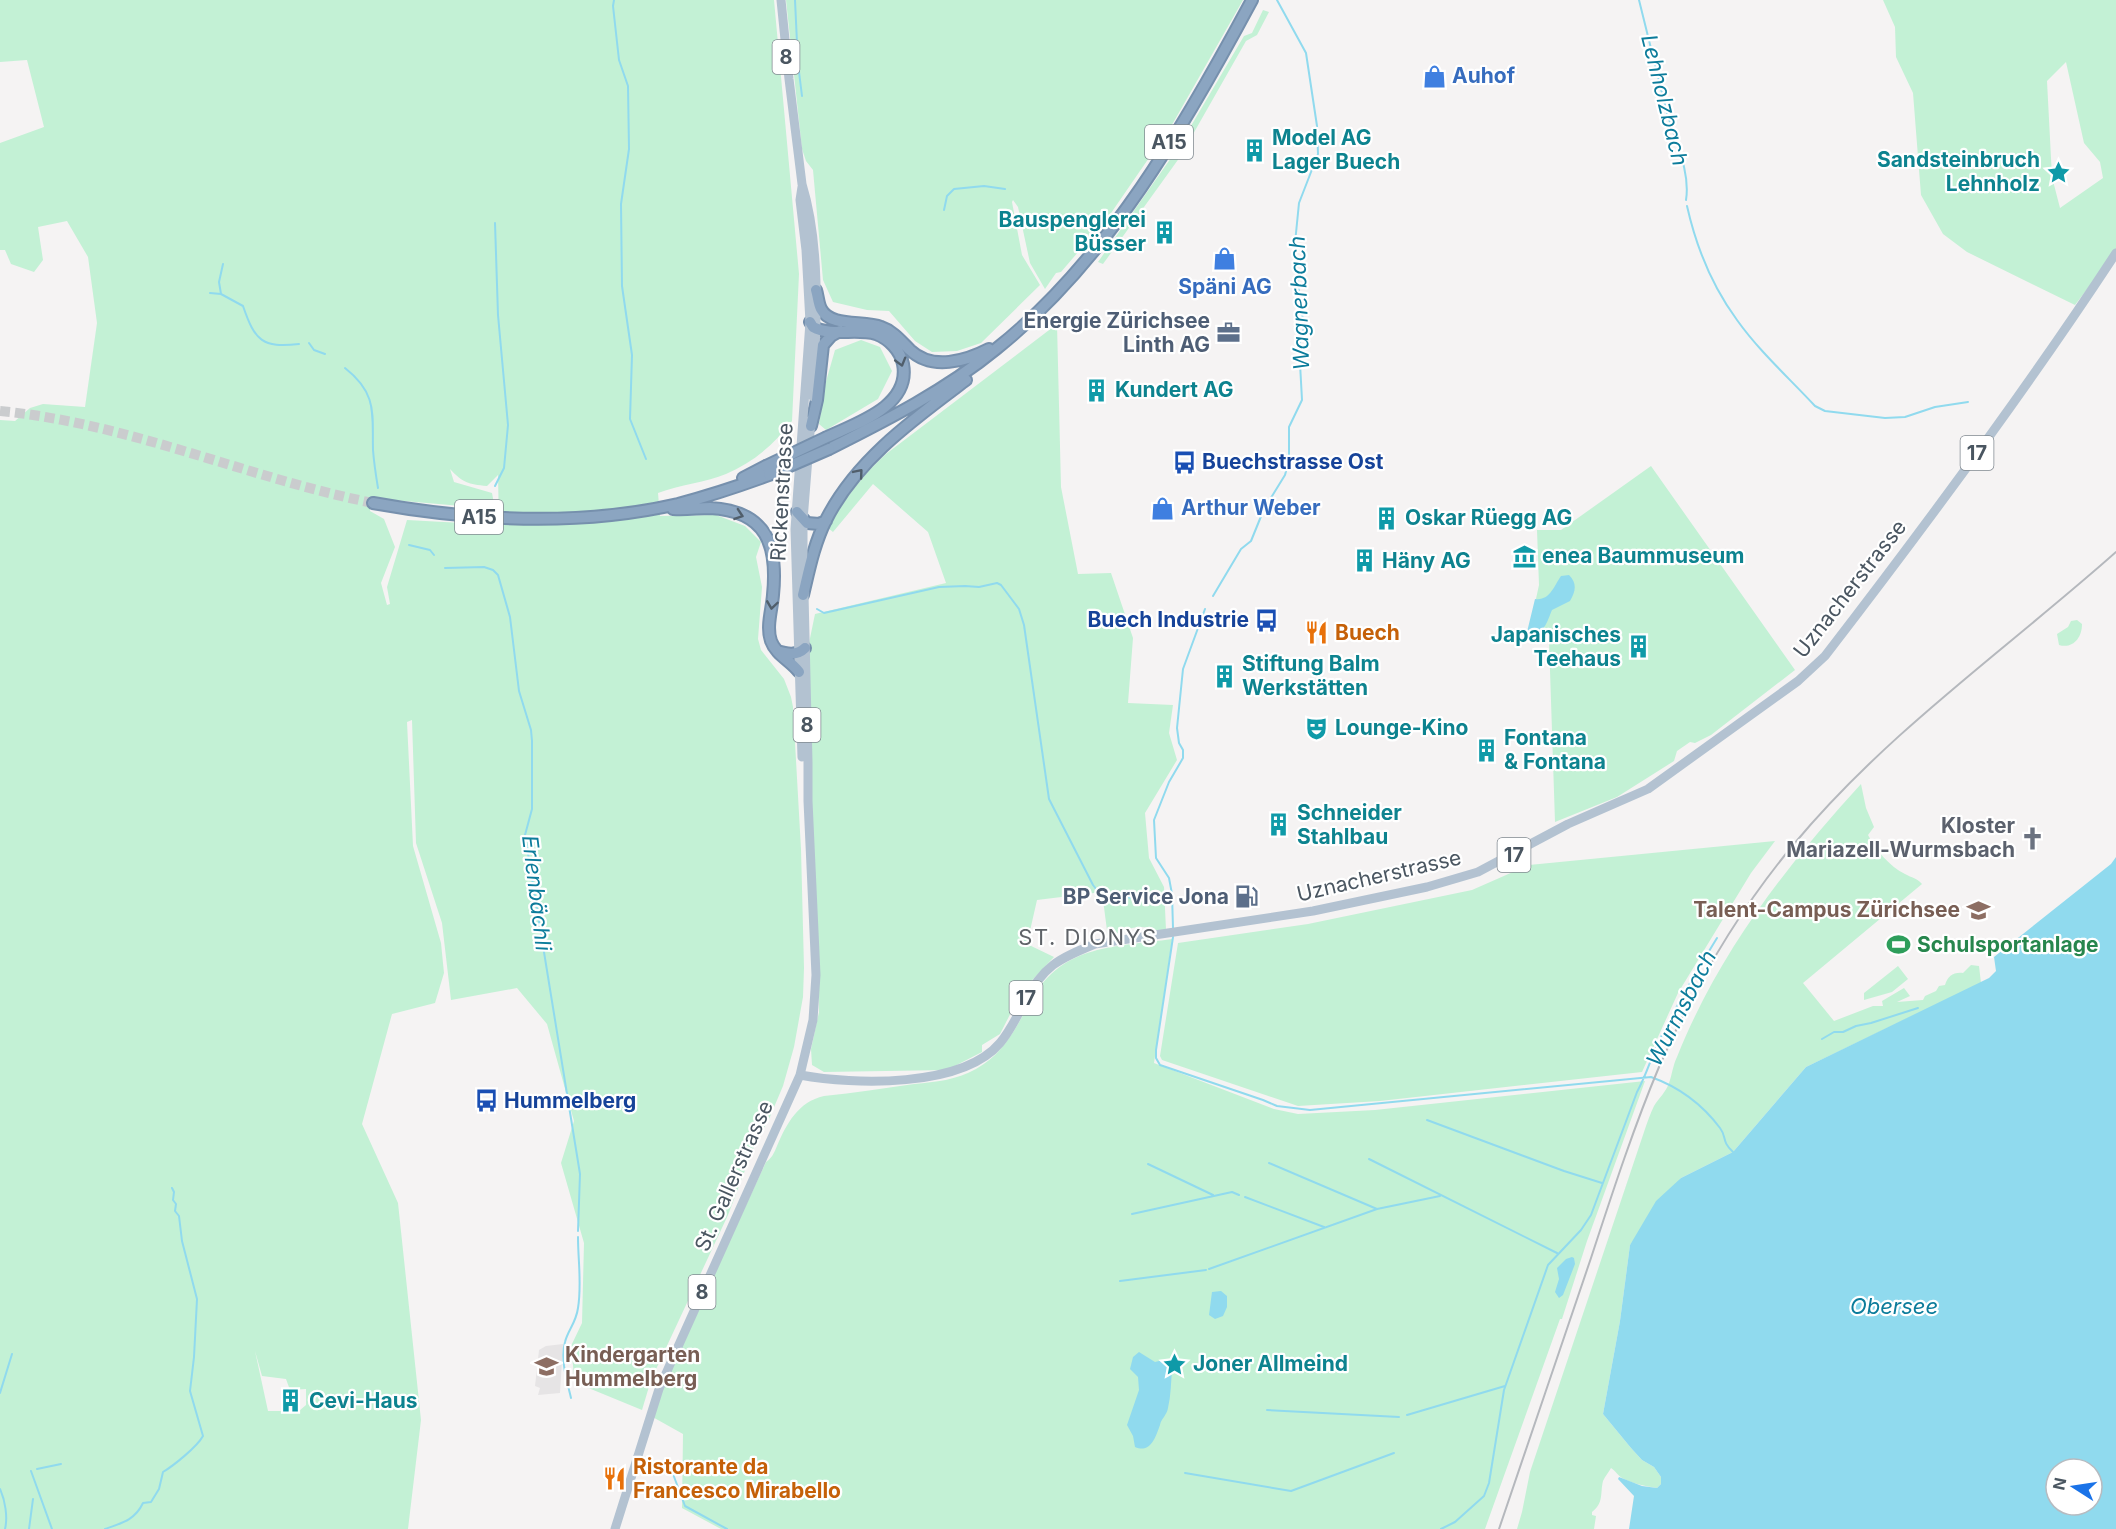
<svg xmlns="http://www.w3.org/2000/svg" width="2116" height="1529" font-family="Inter,sans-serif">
  <rect width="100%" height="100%" fill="#f5f3f3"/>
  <!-- education -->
  <path fill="#e6e4e5" d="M563 1344 560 1393 538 1395 540 1388 535 1386 539 1350 546 1346Z"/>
  <!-- green -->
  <path fill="#c3f1d5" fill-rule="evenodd" d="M0 0H774L799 274 792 421C775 444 752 463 726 474 707 482 679 485 658 493L660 516 716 515 745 526 761 542 756 557 762 587 758 639 761 650 784 679 791 697 793 707 801 849 804 968 803 997 794 1047 783 1086 769 1119 755 1144 728 1215 651 1380 642 1410 586 1387 575 1385 571 1346 582 1323 584 1243 561 1163 574 1121 547 1024 517 988 451 1000 442 923 416 843 412 720 407 722 413 846 441 943 444 973 435 1003 392 1014 362 1124 398 1203 421 1420 408 1529H0V420L15 421 30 408 43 404 85 407 97 323 88 257 67 221 38 227 43 260 34 272 11 264 5 250H0V143L44 127 27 60 0 62ZM450 469C463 483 468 484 487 486L498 475 499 525 407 520 387 587 390 604 387 605 381 583 395 547 384 519 370 511V498L495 509 492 493 454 482ZM255 1351 262 1376 286 1379 290 1390 306 1389V1405L299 1411H268Z
    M786 0H1243L1173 123 1109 216 1061 272 1056 273 1045 289 1030 263 1018 207 1013 200 1012 202 1022 255 1040 285 981 343 957 351 932 352 915 341 889 311 867 310 833 302 823 280 813 170 806 161 802 149Z
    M1883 0H2116V251L2075 305 1967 252 1943 234 1921 195 1913 93 1896 57 1895 27ZM2066 62 2084 143 2100 162 2103 178 2060 208 2052 177 2047 81Z
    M1263 10 1269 12 1257 35 1246 41 1180 157 1103 264 1098 262 1178 148 1244 36 1252 33Z
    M1057 324 1061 487 1078 574 1111 573 1133 638 1128 703 1173 705 1169 733 1177 760 1145 813 1149 858 1164 887 1166 930C1157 933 1151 927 1141 927 1129 927 1118 933 1108 938L1102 892 1037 900 1027 944 1054 957 1022 991 1000 1034 982 1045V1052L947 1070 824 1072 812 1065 811 1049 819 1012 818 945 812 813 809 643 815 614 946 583 928 532 873 484 833 532 828 528C844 500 862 476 886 454Z
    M861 340 880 347 892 371 878 399 826 430 819 424 825 385 835 350Z
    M1651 466 1795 670 1711 735 1695 743 1690 742 1677 751 1674 761 1617 797 1555 822 1549 640H1527L1539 585 1537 530H1561Z
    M2077 620 2082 624C2082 638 2073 649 2059 645L2057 634 2068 627 2071 621Z
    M1861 784 1866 808 1874 827 1868 835C1876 850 1889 866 1905 874 1912 878 1917 878 1922 884L1803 983 1834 1021 1873 1006H1883L1882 1001 1904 988 1910 996 1897 1002 1923 1000 1925 996 1936 991 1939 986 1945 985C1948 976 1953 972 1963 973L1971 965 1979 966 1981 983 1806 1067 1733 1152 1681 1178 1630 1245 1620 1321 1603 1414 1631 1448 1642 1460 1654 1467 1661 1477V1484L1657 1488C1645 1486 1633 1484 1622 1478 1617 1475 1616 1471 1611 1468 1609 1472 1605 1476 1603 1481 1600 1493 1604 1503 1592 1512V1515L1596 1516 1594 1529H1517L1522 1512 1530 1472 1644 1132C1647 1123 1650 1114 1654 1106 1659 1098 1666 1092 1669 1083 1672 1075 1673 1065 1677 1057 1718 954 1786 866 1861 784Z
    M1775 841 1751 873 1678 993 1642 1072 1380 1101 1298 1106 1162 1060 1160 1056 1178 943 1308 924 1472 890 1529 865Z
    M1172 939 1154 1063 1274 1109 1298 1114 1375 1110 1645 1081 1587 1241 1562 1319H1560L1485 1529H721L682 1508 683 1434 649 1415 766 1162C772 1158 774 1153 777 1146 787 1123 798 1102 824 1096 854 1093 884 1088 914 1084 936 1082 956 1080 976 1069 1005 1053 1016 1027 1032 999 1063 944 1116 947 1172 939Z
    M1898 966 1908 979 1892 992 1864 1000V993Z"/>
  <!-- water -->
  <path fill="#90daee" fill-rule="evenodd" d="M1569 575C1577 583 1576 591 1570 601L1552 610C1546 624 1545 635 1527 632L1535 599C1550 601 1554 586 1561 576Z
    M2116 857V1529H1629L1634 1496 1618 1479 1619 1477 1642 1486 1657 1488 1661 1484V1477L1654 1467 1642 1460 1631 1448 1603 1414 1620 1321 1630 1245 1656 1201 1681 1178 1733 1152 1806 1067 1989 978 1996 971 1994 957 2111 864ZM2056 1469H2092V1505H2056Z
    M1572 1257 1574 1258 1575 1264 1563 1295 1559 1298 1555 1292 1559 1279 1557 1268 1566 1259Z
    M1221 1291 1227 1296V1307L1223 1316 1215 1319 1209 1315 1212 1292Z
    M1139 1352 1155 1362 1167 1359 1172 1365V1369C1171 1382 1171 1395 1168 1408 1167 1415 1161 1419 1160 1425 1156 1436 1151 1454 1135 1447L1133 1436 1127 1425 1139 1390 1138 1377 1130 1369 1133 1357Z"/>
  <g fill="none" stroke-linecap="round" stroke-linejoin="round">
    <!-- stream -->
    <path stroke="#90daee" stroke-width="2" d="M614 0 613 6 619 60 628 86 629 149 621 204 622 286 632 355 630 419 646 459
      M795 0 798 64 802 96
      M1639 0C1648 35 1656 70 1665 105 1672 135 1691 169 1686 200
      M1687 206C1696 246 1712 286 1737 320 1759 351 1789 378 1815 406L1825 411 1885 418 1905 417 1935 407 1968 402
      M944 210 947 196 954 189 984 186 1005 189
      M495 223 498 315 508 425 504 468 495 486
      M210 293 221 294 243 306C255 341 262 348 299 344
      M221 294 219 282 223 264
      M309 343 314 350 325 354
      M345 368C378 394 372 414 373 450 374 463 376 476 378 488
      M409 545 430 550 434 555
      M445 568 484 567 493 570 498 575 510 617 519 691 531 730 532 741V809L525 835 580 1174 578 1231
      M1213 596 1241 549 1251 541 1264 509 1285 475 1289 460V427L1302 400 1299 345 1304 328 1297 278 1295 243 1299 203 1318 154 1317 126 1306 53 1277 0
      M817 609 824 613 939 587 965 586 979 587 997 583 1001 585 1019 609 1024 625 1049 799 1093 885 1100 894 1150 900H1171
      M1173 928 1172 894 1169 878 1156 858 1154 820 1169 782 1183 758V750L1179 743 1177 728 1183 669 1205 609
      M1173 937 1156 1050V1058L1160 1065 1263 1100 1277 1106 1310 1110 1651 1077C1679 1087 1702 1104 1720 1128 1727 1137 1721 1141 1733 1152
      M1822 1039 1834 1032H1843L1856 1026 1871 1023 1918 1008
      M1427 1120 1564 1171 1602 1183
      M1369 1159 1557 1253
      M1269 1163 1377 1209
      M1148 1164 1213 1195
      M1245 1197 1324 1227
      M1132 1214 1232 1192 1239 1195
      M1209 1269 1377 1209 1440 1196
      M1120 1281 1206 1270
      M0 1393 12 1354
      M571 1398C567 1381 560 1359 565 1342 568 1330 576 1323 578 1308 582 1284 578 1261 578 1237
      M1267 1410 1399 1417
      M1407 1415 1505 1386
      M638 1467 648 1463 665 1470
      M37 1469 61 1464
      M31 1471 52 1529
      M671 1473 673 1474 685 1506 727 1529
      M1185 1473 1291 1491 1394 1453
      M0 1489C5 1500 8 1517 5 1529
      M29 1529 33 1499
      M105 1529C122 1523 135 1520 143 1503L151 1502 159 1489 163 1472C173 1466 197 1447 203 1436L190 1391 194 1357 197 1299 182 1241 179 1216 175 1211 176 1204 173 1200 174 1192 172 1188
      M1441 1529 1455 1522 1484 1496 1489 1483 1504 1390 1548 1265 1581 1230 1591 1215 1637 1092C1646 1076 1651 1058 1659 1041 1676 1006 1696 972 1717 938"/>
    <!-- highway-tunnel -->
    <path stroke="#caccce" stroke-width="10" stroke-dasharray="10 5" stroke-linecap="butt" d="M0 411C128 423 248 478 373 503"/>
    <defs>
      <path id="highway" d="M816 290C818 296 818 303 821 309 831 328 864 320 881 327 893 331 901 341 910 350 932 371 966 361 989 349
        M810 322 813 327C832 337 856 328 876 334 889 339 900 350 903 364 911 406 857 423 827 437
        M811 426 817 400 823 345 831 336 840 331
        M829 449C887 420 946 390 996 349 1108 260 1185 125 1252 0
        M743 478 766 466
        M373 503C473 521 578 527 678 504 709 496 739 486 769 475
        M673 509C686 510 698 508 710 508 767 511 778 545 773 595 772 609 766 627 771 641 776 655 791 661 799 672
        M797 512 807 523 819 524 826 521
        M803 595C809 570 814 544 826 520 856 460 914 419 966 380
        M777 651C787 654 797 656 805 648"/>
    </defs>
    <!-- highway casing -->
    <use href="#highway" stroke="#7690ad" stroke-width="14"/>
    <!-- primary -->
    <path stroke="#b3c2d1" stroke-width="9" d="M781 0 789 79 802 184C822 249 816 330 813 397
      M802 187 800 200 806 250 810 322 795 529 802 757
      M800 1075C854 1085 962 1088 1000 1043 1010 1031 1017 1017 1024 1003 1043 966 1058 959 1095 944L1313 911 1427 887 1478 872 1568 824 1648 789 1798 681 1825 656C1926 525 2025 392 2116 253
      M615 1529 659 1389 800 1075 813 1020 816 975 808 801V762L803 552V520L811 420"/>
    <!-- highway -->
    <use href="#highway" stroke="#8ba5c1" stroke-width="10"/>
    <!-- rail -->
    <path stroke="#b5b8bd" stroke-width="2" d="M1499 1529C1530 1439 1560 1348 1591 1258 1612 1194 1633 1129 1659 1067 1694 987 1738 911 1794 844 1887 732 2008 648 2116 552"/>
    <defs>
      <path id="highway-bridge" d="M766 466 827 437
        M769 475 829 449"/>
    </defs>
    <!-- highway-bridge casing -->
    <use href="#highway-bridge" stroke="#7690ad" stroke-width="14" stroke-linecap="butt"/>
    <!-- highway-bridge -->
    <use href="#highway-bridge" stroke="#8ba5c1" stroke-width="10"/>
  </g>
  <!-- one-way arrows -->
  <defs><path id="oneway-chevron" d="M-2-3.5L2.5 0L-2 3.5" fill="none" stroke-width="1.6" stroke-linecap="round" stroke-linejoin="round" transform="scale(1.5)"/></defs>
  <g stroke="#505e6b">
    <use href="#oneway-chevron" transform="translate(901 362) rotate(74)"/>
    <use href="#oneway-chevron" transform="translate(859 473) rotate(-50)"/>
    <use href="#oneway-chevron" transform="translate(739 515) rotate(19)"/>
    <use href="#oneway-chevron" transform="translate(772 605) rotate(98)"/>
  </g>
  <!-- icons -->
  <defs>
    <symbol id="shop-bare" viewBox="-9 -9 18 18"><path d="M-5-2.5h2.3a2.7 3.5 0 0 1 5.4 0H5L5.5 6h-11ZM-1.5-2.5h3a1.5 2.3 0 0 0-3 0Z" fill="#3f7fe0" stroke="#fff" stroke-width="2.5" paint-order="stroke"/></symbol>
    <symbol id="building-bare" viewBox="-9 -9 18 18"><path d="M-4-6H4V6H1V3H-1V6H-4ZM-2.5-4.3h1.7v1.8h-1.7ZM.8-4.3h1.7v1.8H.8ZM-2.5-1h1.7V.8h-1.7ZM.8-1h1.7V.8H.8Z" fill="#0f9aa8" stroke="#fff" stroke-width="2.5" paint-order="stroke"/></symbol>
    <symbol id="sight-bare" viewBox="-9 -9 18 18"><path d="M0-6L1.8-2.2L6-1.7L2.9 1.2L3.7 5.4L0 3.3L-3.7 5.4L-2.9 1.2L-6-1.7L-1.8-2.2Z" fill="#0f9aa8" stroke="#fff" stroke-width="2.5" paint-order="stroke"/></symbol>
    <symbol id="office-bare" viewBox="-9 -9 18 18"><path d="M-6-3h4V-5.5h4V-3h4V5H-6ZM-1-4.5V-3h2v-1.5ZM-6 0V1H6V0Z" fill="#5c6f8a" stroke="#fff" stroke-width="2.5" paint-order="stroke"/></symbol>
    <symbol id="bus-bare" viewBox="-9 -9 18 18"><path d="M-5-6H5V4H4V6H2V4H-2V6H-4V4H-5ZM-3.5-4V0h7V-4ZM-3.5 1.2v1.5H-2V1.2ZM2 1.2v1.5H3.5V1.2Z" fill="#1a4fb4" stroke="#fff" stroke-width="2.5" paint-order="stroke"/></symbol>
    <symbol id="museum-bare" viewBox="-9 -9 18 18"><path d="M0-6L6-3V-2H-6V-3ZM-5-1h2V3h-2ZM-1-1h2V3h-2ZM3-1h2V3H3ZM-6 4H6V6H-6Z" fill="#0f9aa8" stroke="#fff" stroke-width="2.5" paint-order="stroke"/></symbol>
    <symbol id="restaurant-bare" viewBox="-9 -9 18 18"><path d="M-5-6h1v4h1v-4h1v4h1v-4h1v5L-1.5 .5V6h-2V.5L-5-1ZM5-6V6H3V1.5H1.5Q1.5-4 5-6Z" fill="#e8710a" stroke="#fff" stroke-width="2.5" paint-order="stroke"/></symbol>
    <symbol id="theatre-bare" viewBox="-9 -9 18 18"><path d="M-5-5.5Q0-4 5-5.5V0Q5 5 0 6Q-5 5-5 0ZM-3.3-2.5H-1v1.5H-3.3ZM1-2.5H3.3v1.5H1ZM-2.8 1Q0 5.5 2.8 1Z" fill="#0f9aa8" stroke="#fff" stroke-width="2.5" paint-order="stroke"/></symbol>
    <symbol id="church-bare" viewBox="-9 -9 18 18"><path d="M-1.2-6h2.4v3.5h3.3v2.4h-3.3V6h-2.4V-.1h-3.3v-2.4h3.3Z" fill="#6b7280" stroke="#fff" stroke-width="2.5" paint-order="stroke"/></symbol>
    <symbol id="fuel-bare" viewBox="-9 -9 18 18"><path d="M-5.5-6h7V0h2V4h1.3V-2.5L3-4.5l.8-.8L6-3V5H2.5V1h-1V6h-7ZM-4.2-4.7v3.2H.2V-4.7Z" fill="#5c6f8a" stroke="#fff" stroke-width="2.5" paint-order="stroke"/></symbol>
    <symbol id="school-bare" viewBox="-9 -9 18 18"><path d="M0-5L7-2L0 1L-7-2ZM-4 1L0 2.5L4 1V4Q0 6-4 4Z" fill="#8d6e63" stroke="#fff" stroke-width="2.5" paint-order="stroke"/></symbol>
    <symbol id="stadium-bare" viewBox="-9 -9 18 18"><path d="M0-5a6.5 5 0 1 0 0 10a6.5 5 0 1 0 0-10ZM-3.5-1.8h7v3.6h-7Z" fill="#2e9e5b" stroke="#fff" stroke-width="2.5" paint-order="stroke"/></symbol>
  </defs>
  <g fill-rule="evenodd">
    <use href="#shop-bare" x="1418" y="60" width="33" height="33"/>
    <use href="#building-bare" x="1238" y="134" width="33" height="33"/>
    <use href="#sight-bare" x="2042" y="156" width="33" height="33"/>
    <use href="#building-bare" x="1148" y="216" width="33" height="33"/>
    <use href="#shop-bare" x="1208" y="242" width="33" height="33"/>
    <use href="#office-bare" x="1212" y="316" width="33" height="33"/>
    <use href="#building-bare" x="1080" y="374" width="33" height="33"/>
    <use href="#bus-bare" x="1168" y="446" width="33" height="33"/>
    <use href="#shop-bare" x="1146" y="492" width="33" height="33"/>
    <use href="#building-bare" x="1370" y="502" width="33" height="33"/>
    <use href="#museum-bare" x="1508" y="540" width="33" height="33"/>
    <use href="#building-bare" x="1348" y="544" width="33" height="33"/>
    <use href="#bus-bare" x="1250" y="604" width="33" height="33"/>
    <use href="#restaurant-bare" x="1300" y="616" width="33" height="33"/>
    <use href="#building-bare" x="1622" y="630" width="33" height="33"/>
    <use href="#building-bare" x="1208" y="660" width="33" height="33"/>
    <use href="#theatre-bare" x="1300" y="712" width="33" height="33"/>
    <use href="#building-bare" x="1470" y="734" width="33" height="33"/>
    <use href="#building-bare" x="1262" y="808" width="33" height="33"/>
    <use href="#church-bare" x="2016" y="822" width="33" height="33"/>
    <use href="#fuel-bare" x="1230" y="880" width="33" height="33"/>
    <use href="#school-bare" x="1962" y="894" width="33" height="33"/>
    <use href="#stadium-bare" x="1882" y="928" width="33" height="33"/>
    <use href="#bus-bare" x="470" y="1084" width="33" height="33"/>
    <use href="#sight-bare" x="1158" y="1348" width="33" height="33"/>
    <use href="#school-bare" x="530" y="1350" width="33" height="33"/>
    <use href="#building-bare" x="274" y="1384" width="33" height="33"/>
    <use href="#restaurant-bare" x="598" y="1462" width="33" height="33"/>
  </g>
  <g text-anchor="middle" stroke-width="4.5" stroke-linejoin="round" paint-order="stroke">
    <!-- shield labels -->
    <g fill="#fff" stroke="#808990" stroke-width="1.5">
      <rect x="772.5" y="40" width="27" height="34" rx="4.5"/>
      <rect x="1145" y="125" width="48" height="34" rx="4.5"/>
      <rect x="1960.5" y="436" width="33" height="34" rx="4.5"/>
      <rect x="455" y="500" width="48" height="34" rx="4.5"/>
      <rect x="793.5" y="708" width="27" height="34" rx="4.5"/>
      <rect x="1497.5" y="838" width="33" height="34" rx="4.5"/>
      <rect x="1009.5" y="981" width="33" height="34" rx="4.5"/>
      <rect x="688.5" y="1275" width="27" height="34" rx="4.5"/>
    </g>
    <g font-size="20" font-weight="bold" fill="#4a5661">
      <text x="786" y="64">8</text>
      <text x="1169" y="149">A15</text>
      <text x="1977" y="460">17</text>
      <text x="479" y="524">A15</text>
      <text x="807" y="732">8</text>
      <text x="1514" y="862">17</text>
      <text x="1026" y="1005">17</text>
      <text x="702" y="1299">8</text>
    </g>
    <!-- shop labels -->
    <g font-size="21" font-weight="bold" fill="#366cbe" stroke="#fff" text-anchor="start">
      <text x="1452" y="83">Auhof</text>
      <text x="1225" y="294" text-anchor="middle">Späni AG</text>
      <text x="1181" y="515">Arthur Weber</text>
    </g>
    <!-- culture labels -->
    <g font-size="21" font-weight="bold" fill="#0d838f" stroke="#fff" text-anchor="start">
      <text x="1272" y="145">Model AG<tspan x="1272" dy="24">Lager Buech</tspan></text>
      <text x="2040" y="167" text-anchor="end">Sandsteinbruch<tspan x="2040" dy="24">Lehnholz</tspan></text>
      <text x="1146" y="227" text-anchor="end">Bauspenglerei<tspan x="1146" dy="24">Büsser</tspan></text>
      <text x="1115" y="397">Kundert AG</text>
      <text x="1405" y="525">Oskar Rüegg AG</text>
      <text x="1542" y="563">enea Baummuseum</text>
      <text x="1382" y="568">Häny AG</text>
      <text x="1621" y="642" text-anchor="end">Japanisches<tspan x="1621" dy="24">Teehaus</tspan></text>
      <text x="1242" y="671">Stiftung Balm<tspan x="1242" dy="24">Werkstätten</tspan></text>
      <text x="1335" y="735">Lounge-Kino</text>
      <text x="1504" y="745">Fontana<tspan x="1504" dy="24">&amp; Fontana</tspan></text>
      <text x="1297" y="820">Schneider<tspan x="1297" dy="24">Stahlbau</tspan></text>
      <text x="1193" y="1371">Joner Allmeind</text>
      <text x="309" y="1408">Cevi-Haus</text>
    </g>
    <!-- service labels -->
    <g font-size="21" font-weight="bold" fill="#4e5e75" stroke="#fff" text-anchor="end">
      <text x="1210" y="328">Energie Zürichsee<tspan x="1210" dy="24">Linth AG</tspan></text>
      <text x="1229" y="904">BP Service Jona</text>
    </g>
    <!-- transit labels -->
    <g font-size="21" font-weight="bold" fill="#164399" stroke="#fff" text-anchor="start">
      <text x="1202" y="469">Buechstrasse Ost</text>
      <text x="1249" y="627" text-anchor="end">Buech Industrie</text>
      <text x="504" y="1108">Hummelberg</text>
    </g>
    <!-- street labels -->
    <g font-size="21" fill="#4a5661" stroke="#fff">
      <text transform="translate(782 492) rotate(-87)" y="7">Rickenstrasse</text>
      <text transform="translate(1850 589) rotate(-52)" y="7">Uznacherstrasse</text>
      <text transform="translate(1379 876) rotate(-13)" y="7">Uznacherstrasse</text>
      <text transform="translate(734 1176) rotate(-66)" y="7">St. Gallerstrasse</text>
    </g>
    <!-- food labels -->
    <g font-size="21" font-weight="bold" fill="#c56008" stroke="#fff" text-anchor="start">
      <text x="1335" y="640">Buech</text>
      <text x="633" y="1474">Ristorante da<tspan x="633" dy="24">Francesco Mirabello</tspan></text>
    </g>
    <!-- worship labels -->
    <g font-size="21" font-weight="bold" fill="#5b616d" stroke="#fff" text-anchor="end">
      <text x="2015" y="833">Kloster<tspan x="2015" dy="24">Mariazell-Wurmsbach</tspan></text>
    </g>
    <!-- education labels -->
    <g font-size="21" font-weight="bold" fill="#785e54" stroke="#fff" text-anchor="end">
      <text x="1960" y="917">Talent-Campus Zürichsee</text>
      <text x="565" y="1362" text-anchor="start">Kindergarten<tspan x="565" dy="24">Hummelberg</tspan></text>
    </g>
    <!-- leisure labels -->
    <g font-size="21" font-weight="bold" fill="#27864d" stroke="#fff" text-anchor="start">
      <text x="1917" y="952">Schulsportanlage</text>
    </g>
    <!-- water labels -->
    <g font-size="22" font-style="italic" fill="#0c7c9b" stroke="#fff">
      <text transform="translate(1665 100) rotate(76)" y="8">Lehholzbach</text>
      <text transform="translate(1299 303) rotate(-92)" y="8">Wagnerbach</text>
      <text transform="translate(537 893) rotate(83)" y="8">Erlenbächli</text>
      <text transform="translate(1681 1008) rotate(-63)" y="8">Wurmsbach</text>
      <text x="1894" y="1314">Obersee</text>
    </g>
    <!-- neighbourhood labels -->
    <g font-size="22" letter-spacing="1.5" fill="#5f6368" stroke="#fff">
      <text x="1088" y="945">ST. DIONYS</text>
    </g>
  </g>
  <!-- north arrow -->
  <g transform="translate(2074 1487) rotate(282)"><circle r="28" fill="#ffffff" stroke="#b7bbc0" stroke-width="1.5"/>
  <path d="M0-4.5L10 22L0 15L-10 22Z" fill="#1a73e8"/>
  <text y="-9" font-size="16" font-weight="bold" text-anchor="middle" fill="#4a5661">N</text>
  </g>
</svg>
